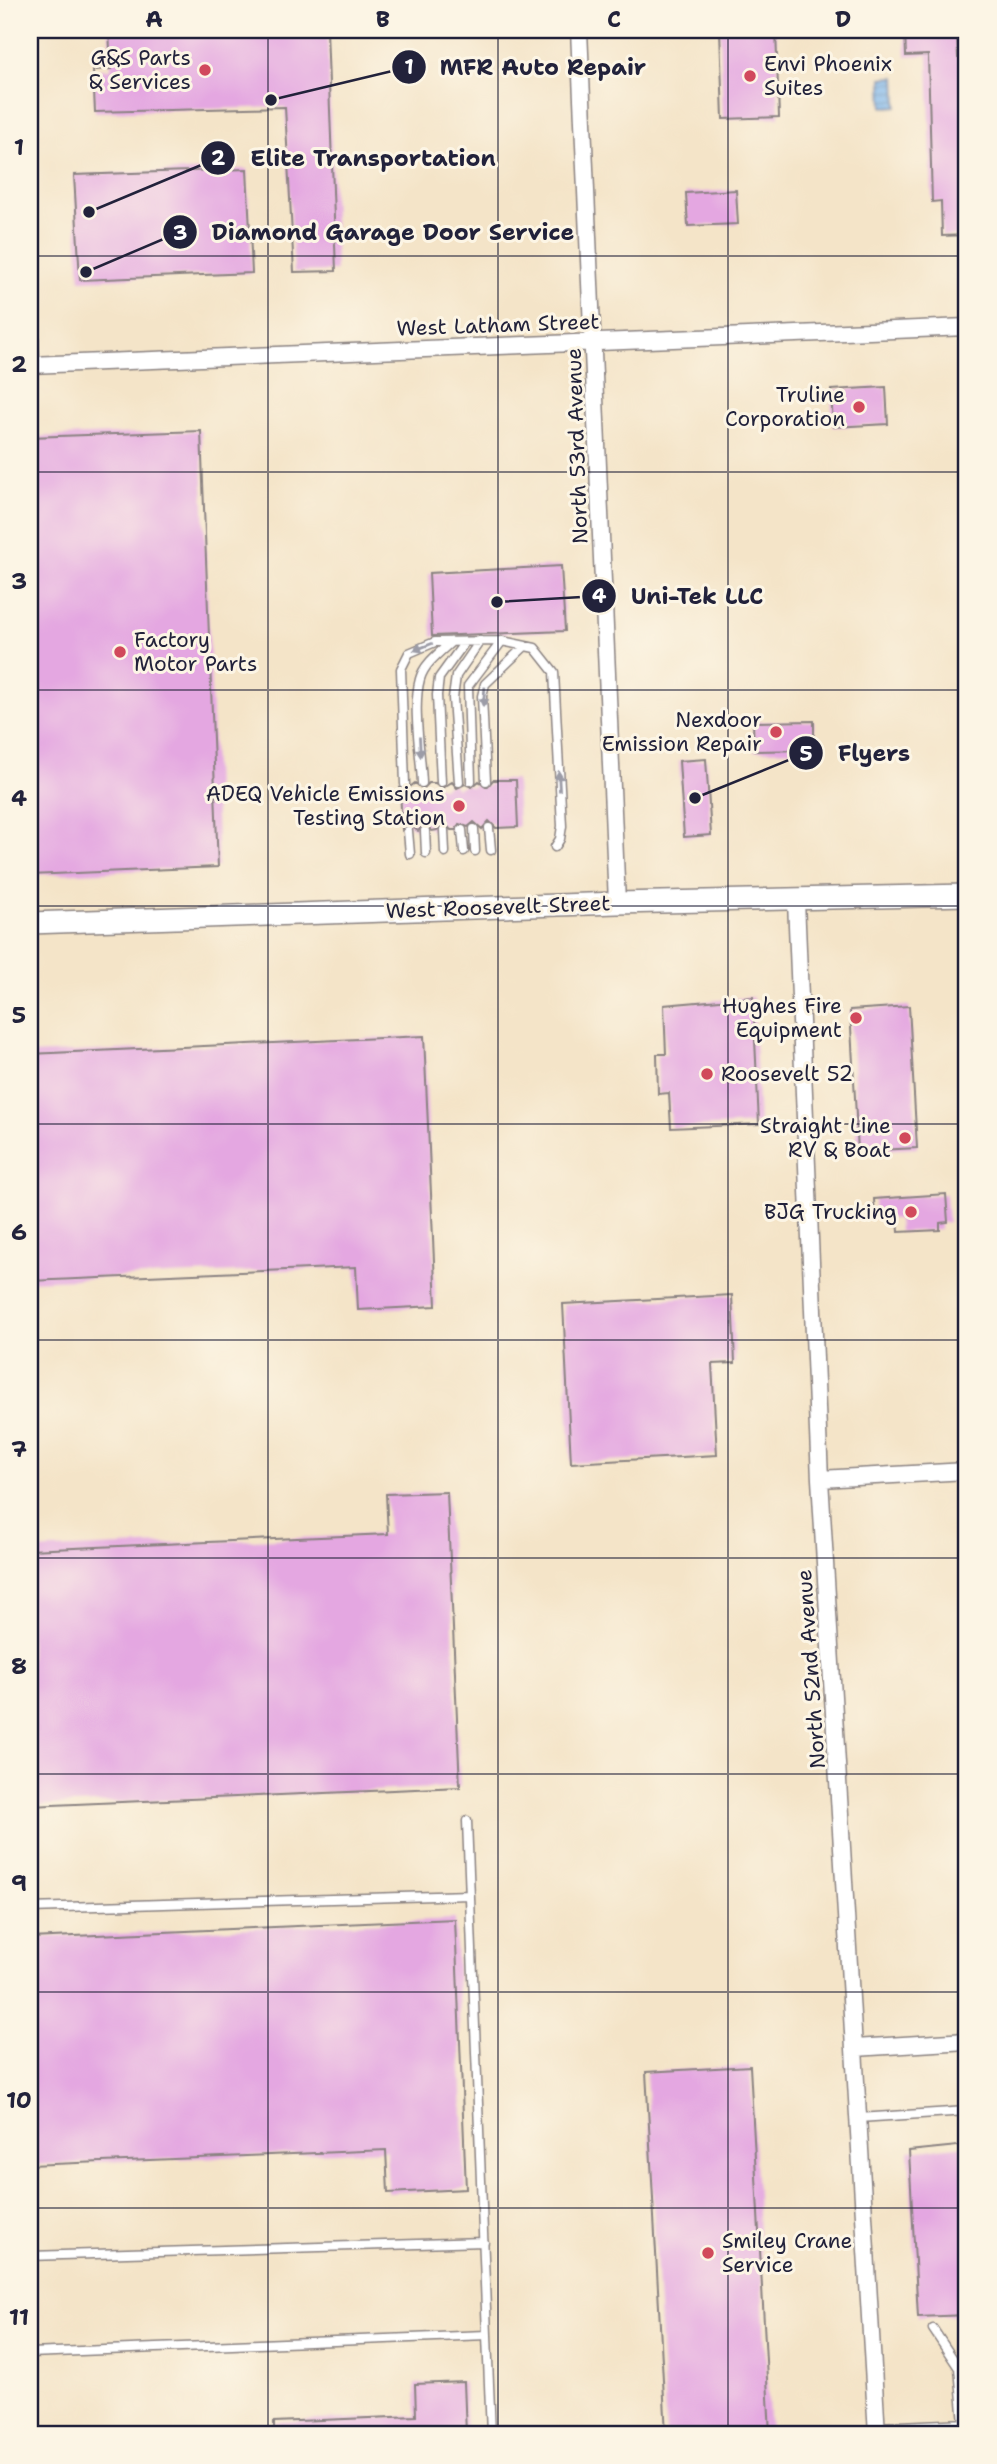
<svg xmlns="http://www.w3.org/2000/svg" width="997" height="2464" font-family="'Shantell Sans',sans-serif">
  <defs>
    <pattern id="water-rules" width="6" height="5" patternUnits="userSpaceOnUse" patternTransform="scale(1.75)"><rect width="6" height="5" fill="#7eb7ee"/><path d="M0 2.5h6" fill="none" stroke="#6794c2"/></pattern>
  </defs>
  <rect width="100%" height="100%" fill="#fcf5e5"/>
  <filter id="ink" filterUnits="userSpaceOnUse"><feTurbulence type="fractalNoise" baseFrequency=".0143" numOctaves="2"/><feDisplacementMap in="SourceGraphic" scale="14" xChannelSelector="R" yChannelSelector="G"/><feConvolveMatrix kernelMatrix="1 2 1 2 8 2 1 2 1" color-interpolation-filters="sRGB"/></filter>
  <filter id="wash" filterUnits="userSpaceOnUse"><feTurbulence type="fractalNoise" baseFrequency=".00686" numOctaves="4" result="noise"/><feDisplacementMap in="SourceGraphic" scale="28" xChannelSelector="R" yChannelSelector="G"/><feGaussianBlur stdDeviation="1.57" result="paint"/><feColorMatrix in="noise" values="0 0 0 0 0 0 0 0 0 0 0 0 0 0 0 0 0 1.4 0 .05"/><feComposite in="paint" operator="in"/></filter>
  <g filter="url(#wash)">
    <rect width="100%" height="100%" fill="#f4e4c8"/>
    <!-- water -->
    <path fill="url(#water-rules)" stroke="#506c94" stroke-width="2" d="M896 77 897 106 883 107 882 78Z"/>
    <g id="blocks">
      <!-- building -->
      <path fill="#e4a7e1" d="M109 30H327L336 271 294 272 285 107 95 112 93 70 111 69Z
        M720 30H776L779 117 723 119Z
        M905 30H957L958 58H967V235L942 236 941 201 932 202 928 55 906 56Z
        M247 169 252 273 80 280 74 175Z
        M736 190 738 224 688 226 686 193Z
        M886 387 888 424 833 427 831 390Z
        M201 431 218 867 30 875V437Z
        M561 566 565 631 432 636 429 573Z
        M814 721V750L754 751 753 722Z
        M706 759 711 835 684 837 679 761Z
        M493 780H516L518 827 496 828 489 821 482 829 474 822 468 827 459 824 456 830H451L444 823 437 830 432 831 425 824 418 831 408 824 402 830 400 788 406 790 415 783 423 789 429 783H435L442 788 452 782 457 788 465 784 472 787 479 781 487 787Z
        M753 997 759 1124 671 1128 669 1093 658 1094 657 1054H666L664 1005Z
        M909 1006 917 1148 858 1151 850 1010Z
        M424 1036 436 1306 358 1310 356 1267 30 1281V1054Z
        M946 1194 948 1222 940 1223V1230L899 1232 898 1219 875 1218 874 1199Z
        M732 1295 735 1363 712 1364 717 1455 571 1463 563 1304Z
        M447 1492 460 1787 30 1806V1550L388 1534 386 1494Z
        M455 1919 466 2189 388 2193 386 2150 30 2165V1938Z
        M750 2066 770 2434H666L646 2072Z
        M967 2145V2315L918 2317 909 2151Z
        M464 2382 466 2434H274V2422L416 2416 415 2384Z"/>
    </g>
  </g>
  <g filter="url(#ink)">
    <use href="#blocks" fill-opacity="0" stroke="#8b8382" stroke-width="2"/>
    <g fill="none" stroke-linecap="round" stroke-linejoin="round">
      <defs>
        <path id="service" d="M471 781 468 686 502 641
          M486 781 482 696 485 684 525 646
          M441 782 437 695 439 678 465 642
          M459 782 453 698 456 676 480 641
          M422 783C421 754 412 707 420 679 424 664 440 652 451 642
          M405 784 401 669 409 653 435 642 502 641 535 648 554 672 562 826 560 839 555 847
          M489 828 491 850
          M474 829 475 851
          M444 830 445 852
          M462 830 464 851
          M408 831 410 854
          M425 831 426 853
          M30 1908 470 1895
          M859 2118 967 2111
          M30 2256 484 2242
          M933 2329 959 2368 964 2423
          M487 2335 491 2434
          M30 2353 487 2335 467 1821
          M877 2427 967 2423"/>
        <path id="minor" d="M579 30 617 903
          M30 334 31 365
          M30 365 967 327
          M796 901 820 1479 877 2434
          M820 1479 967 1471
          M855 2048 967 2041"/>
        <path id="tertiary" d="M30 923 617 903 967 895"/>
      </defs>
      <!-- service casing -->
      <use href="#service" stroke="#8b8382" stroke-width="11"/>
      <!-- minor casing -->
      <use href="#minor" stroke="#8b8382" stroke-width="19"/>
      <!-- tertiary casing -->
      <use href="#tertiary" stroke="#8b8382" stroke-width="24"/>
      <!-- service -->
      <use href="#service" stroke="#fff" stroke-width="8"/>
      <!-- minor -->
      <use href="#minor" stroke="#fff" stroke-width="16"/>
      <!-- tertiary -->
      <use href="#tertiary" stroke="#fff" stroke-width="21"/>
    </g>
    <!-- one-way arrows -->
    <defs><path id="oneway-solid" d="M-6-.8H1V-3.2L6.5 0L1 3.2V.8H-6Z" transform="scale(1.75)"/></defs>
    <g fill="#9c9ca7">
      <use href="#oneway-solid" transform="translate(423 647) rotate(159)"/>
      <use href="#oneway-solid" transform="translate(484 697) rotate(95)"/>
      <use href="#oneway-solid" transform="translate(420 747) rotate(87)"/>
      <use href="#oneway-solid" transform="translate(559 781) rotate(-93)"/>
    </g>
  </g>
  <!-- grid -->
  <path fill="none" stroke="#22223b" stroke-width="2" stroke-opacity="0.55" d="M268 30V2434M498 30V2434M728 30V2434M30 256H967M30 472H967M30 690H967M30 906H967M30 1124H967M30 1340H967M30 1558H967M30 1774H967M30 1992H967M30 2208H967"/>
  <!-- markers -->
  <g fill="#d1495b" stroke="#fcf5e5" stroke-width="2.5">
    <circle cx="205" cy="70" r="7"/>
    <circle cx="750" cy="76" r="7"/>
    <circle cx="859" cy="407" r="7"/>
    <circle cx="120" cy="652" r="7"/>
    <circle cx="776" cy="732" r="7"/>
    <circle cx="459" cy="806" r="7"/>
    <circle cx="856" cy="1018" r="7"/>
    <circle cx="707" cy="1074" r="7"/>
    <circle cx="905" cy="1138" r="7"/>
    <circle cx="911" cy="1212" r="7"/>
    <circle cx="708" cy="2253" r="7"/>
  </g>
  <g text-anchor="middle" stroke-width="6" stroke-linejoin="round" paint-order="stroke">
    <!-- poi labels -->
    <g font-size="21" fill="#22223b" stroke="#fcf5e5" text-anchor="end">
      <text x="191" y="65">G&amp;S Parts<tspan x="191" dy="24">&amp; Services</tspan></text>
      <text x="764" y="71" text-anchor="start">Envi Phoenix<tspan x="764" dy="24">Suites</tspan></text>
      <text x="845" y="402">Truline<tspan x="845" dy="24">Corporation</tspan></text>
      <text x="134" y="647" text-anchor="start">Factory<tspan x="134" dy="24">Motor Parts</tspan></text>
      <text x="762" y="727">Nexdoor<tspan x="762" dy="24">Emission Repair</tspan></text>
      <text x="445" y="801">ADEQ Vehicle Emissions<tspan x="445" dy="24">Testing Station</tspan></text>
      <text x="842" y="1013">Hughes Fire<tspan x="842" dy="24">Equipment</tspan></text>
      <text x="721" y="1081" text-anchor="start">Roosevelt 52</text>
      <text x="891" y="1133">Straight Line<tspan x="891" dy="24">RV &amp; Boat</tspan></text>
      <text x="897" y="1219">BJG Trucking</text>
      <text x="722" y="2248" text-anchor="start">Smiley Crane<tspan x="722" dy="24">Service</tspan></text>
    </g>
    <!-- street labels -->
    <g font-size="21" fill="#22223b" stroke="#fcf5e5">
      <text transform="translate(498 325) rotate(-2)" y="7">West Latham Street</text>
      <text transform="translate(577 446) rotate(-92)" y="7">North 53rd Avenue</text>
      <text transform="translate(498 907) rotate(-2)" y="7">West Roosevelt Street</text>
      <text transform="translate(811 1669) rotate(-94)" y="7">North 52nd Avenue</text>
    </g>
  </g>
  <!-- callouts -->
  <path fill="none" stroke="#22223b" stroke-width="2.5" d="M271 100L409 67M89 212L218 158M86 272L180 232M497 602L599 596M695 798L806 753"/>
  <g fill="#22223b" stroke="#fcf5e5" stroke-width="2.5">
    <circle cx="271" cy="100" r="7"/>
    <circle cx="89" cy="212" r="7"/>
    <circle cx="86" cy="272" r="7"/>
    <circle cx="497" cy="602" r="7"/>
    <circle cx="695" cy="798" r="7"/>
    <circle cx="409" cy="67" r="18"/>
    <circle cx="218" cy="158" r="18"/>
    <circle cx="180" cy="232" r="18"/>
    <circle cx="599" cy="596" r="18"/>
    <circle cx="806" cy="753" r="18"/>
  </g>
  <g font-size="21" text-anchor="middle" font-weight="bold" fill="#fff">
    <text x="409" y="74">1</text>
    <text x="218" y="165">2</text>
    <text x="180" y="240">3</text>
    <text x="599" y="603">4</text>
    <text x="806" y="761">5</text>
  </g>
  <g font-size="23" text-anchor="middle" font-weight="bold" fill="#22223b" stroke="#fcf5e5" stroke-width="6" stroke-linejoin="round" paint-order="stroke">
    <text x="543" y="75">MFR Auto Repair</text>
    <text x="373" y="166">Elite Transportation</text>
    <text x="393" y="240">Diamond Garage Door Service</text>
    <text x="697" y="604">Uni-Tek LLC</text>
    <text x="874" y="761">Flyers</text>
  </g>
  <!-- margin -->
  <rect width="997" height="2464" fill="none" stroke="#fcf5e5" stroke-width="77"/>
  <rect x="38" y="38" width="920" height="2388" fill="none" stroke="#22223b" stroke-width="2.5"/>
  <g font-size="23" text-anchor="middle" font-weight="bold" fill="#22223b">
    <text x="154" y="27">A</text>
    <text x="383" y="27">B</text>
    <text x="614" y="27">C</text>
    <text x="843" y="27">D</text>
    <text x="19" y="155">1</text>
    <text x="19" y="372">2</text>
    <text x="19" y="589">3</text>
    <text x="19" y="806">4</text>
    <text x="19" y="1023">5</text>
    <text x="19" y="1240">6</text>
    <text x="19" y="1457">7</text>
    <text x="19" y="1674">8</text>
    <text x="19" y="1891">9</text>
    <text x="19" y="2108">10</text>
    <text x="19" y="2325">11</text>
  </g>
</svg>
